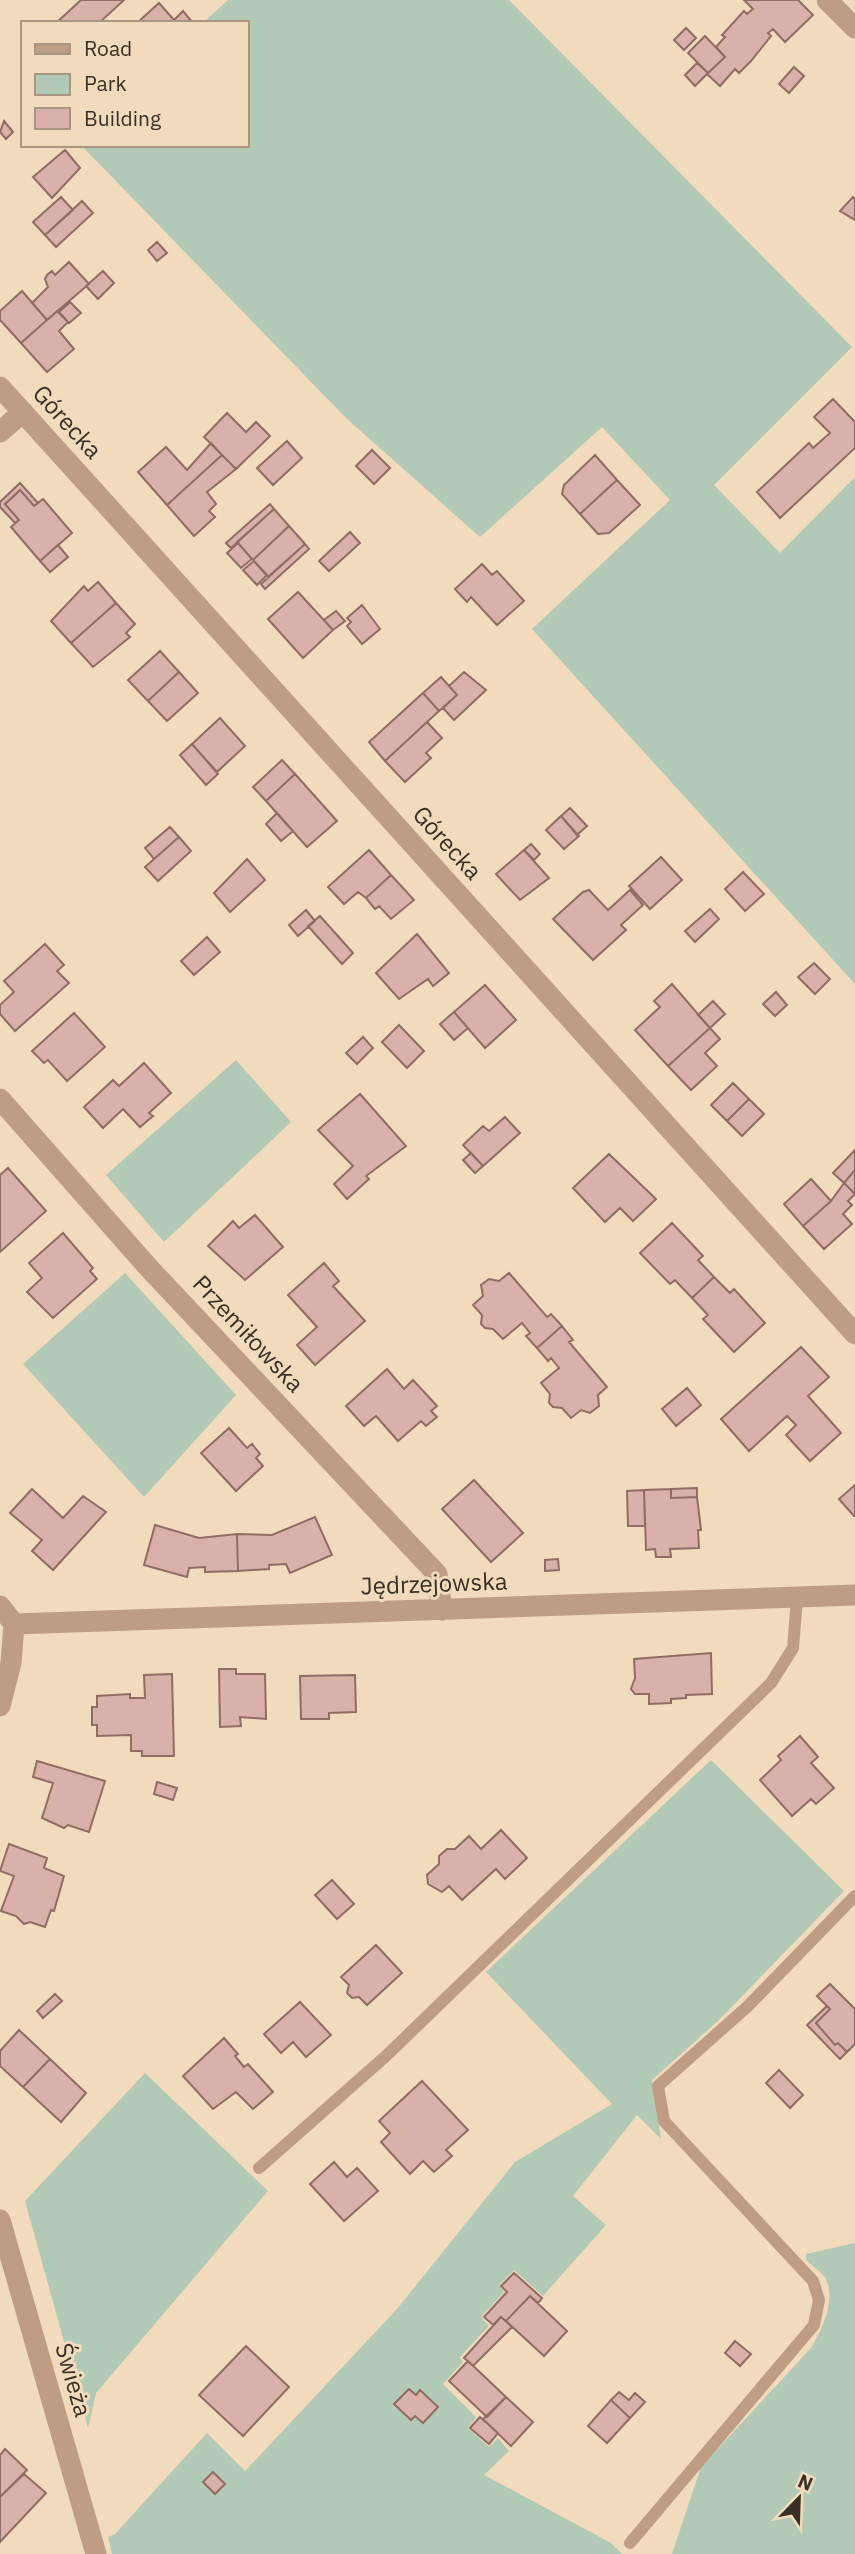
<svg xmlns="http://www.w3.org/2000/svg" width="855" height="2554" font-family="'IBM Plex Sans',sans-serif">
  <rect width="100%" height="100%" fill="#f2dabc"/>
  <!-- green -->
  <path fill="#b2c9b5" d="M228 0H509L852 347 714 485 780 553 855 477V984L532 629 670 500 602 427 480 537 346 418 81 145H247V23H203Z
    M236 1060 291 1122 164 1242 106 1175Z
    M125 1273 236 1395 144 1497 23 1364Z
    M711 1760 844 1891 718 2021 652 2080 661 2139 637 2115 573 2196 606 2225 543 2296 514 2270 499 2285 504 2292 481 2317 489 2326 460 2357 463 2362 443 2384 476 2417 468 2428 489 2447 498 2438 509 2451 484 2475 611 2543 622 2554H112L108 2537 115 2534 207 2433 245 2471 397 2309 515 2162 612 2104 486 1972Z
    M145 2073 268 2191 96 2393 88 2428 25 2201Z
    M855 2243V2554H672L701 2467 811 2348C822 2330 836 2301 826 2279 822 2272 811 2265 806 2260V2254Z"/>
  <!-- building -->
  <path fill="#d9b1aa" stroke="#906c65" stroke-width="2" d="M81 0H124L99 23H56Z
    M744 0H798L813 15 785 42 773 29 768 33 771 36 751 61 739 73 735 69 720 86 707 74 725 57 716 47 725 37 722 35 744 11 747 14 753 9Z
    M159 3 174 20 183 11 193 23H137Z
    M686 28 696 38 684 50 674 40Z
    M705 36 725 57 708 73 688 53Z
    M697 63 708 73 695 86 685 75Z
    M794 67 804 76 789 93 779 84Z
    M4 121 13 132 6 139 0 132Z
    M65 150 80 168 52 198 33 177Z
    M61 197 73 210 45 235 33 222Z
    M853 197 855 199V220L840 211Z
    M82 201 93 213 56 247 45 235Z
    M157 242 167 253 157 261 148 250Z
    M69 262 89 284 47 320 32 303 48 287 45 279 47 275 52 271 55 275Z
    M103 271 114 283 98 299 86 286Z
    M22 291 47 320 21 343 0 320V311Z
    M70 302 81 313 69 323 59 312Z
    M57 311 68 322 59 331 74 349 47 372 21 343Z
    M833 399 855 422V448L780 518 757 492 809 443 813 448 830 433 814 417Z
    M227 413 246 432 256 422 270 436 236 469 204 437Z
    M287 441 302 458 273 485 257 468Z
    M211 443 222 455 167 505 138 472 166 447 187 470Z
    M372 450 390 468 374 484 356 466Z
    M222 455 236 469 207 492 216 504 209 511 215 517 194 536 167 505Z
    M595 455 617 480 580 514 562 494 564 485Z
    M617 480 640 505 609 533 598 534 580 514Z
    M20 483 38 503 34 506 20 490 13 497 5 504 19 520 15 523 0 507V502Z
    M20 490 34 506 43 499 72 533 40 561 11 527 19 520 5 504Z
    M270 504 274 509 231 548 226 543Z
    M274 509 289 526 253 560 237 542Z
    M289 526 305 544 268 577 253 560Z
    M350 532 360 543 329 571 319 561Z
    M238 543 252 559 241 568 227 553Z
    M305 544 309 549 265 589 261 584Z
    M58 545 68 557 50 572 40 561Z
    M254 561 267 575 257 585 243 570Z
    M482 564 492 575 497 571 524 601 497 625 471 597 467 602 455 589Z
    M98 582 116 603 71 643 51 621 84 586 88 591Z
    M298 592 333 630 303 658 268 619Z
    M116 603 135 624 126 633 130 637 93 667 71 643Z
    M362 605 380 629 362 644 347 626 351 622 347 618Z
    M336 611 345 621 333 630 324 620Z
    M160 651 179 672 148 701 128 680Z
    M179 672 198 693 167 721 148 701Z
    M464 672 486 690 454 720 443 708 457 695 449 686Z
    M441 677 457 695 439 711 423 693Z
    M423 693 439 711 385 761 369 742Z
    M220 718 245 746 217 772 192 744Z
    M427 722 442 738 426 753 431 758 405 782 385 761Z
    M192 744 218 774 206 785 180 755Z
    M282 760 295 774 266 801 253 787Z
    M295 774 337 821 307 847 266 801Z
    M570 808 587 826 577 835 561 816Z
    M277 813 293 831 281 841 266 824Z
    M561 816 579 836 564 849 546 830Z
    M170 827 179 837 154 859 145 848Z
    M179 837 191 851 158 881 145 867Z
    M531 844 540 854 534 860 524 850Z
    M369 850 391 875 366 898 358 892 344 904 328 887Z
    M524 850 549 878 520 900 496 874Z
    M661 857 682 880 650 909 629 886Z
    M247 859 265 880 230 912 214 893Z
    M743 872 764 894 745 911 725 889Z
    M391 875 414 900 391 919 379 906 375 909 366 898Z
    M589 890 608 910 630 890 643 905 621 925 626 930 593 960 553 919 583 892Z
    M710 909 719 919 695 942 685 931Z
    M306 910 315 921 298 936 289 925Z
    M320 916 353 953 342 964 308 926Z
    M417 934 449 973 433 986 428 979 399 999 376 973Z
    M207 937 220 952 194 975 181 961Z
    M45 944 64 965 57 971 69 983 15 1031 0 1014V1005L14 992 4 981Z
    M814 963 830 979 815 994 798 977Z
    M672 984 710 1028 668 1066 635 1030 660 1007 654 1001Z
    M485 985 516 1020 485 1048 454 1012Z
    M776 992 787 1005 775 1016 763 1004Z
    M713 1001 725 1014 710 1028 698 1015Z
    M454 1012 468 1028 454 1040 440 1024Z
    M74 1013 105 1047 67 1081 48 1060 44 1063 32 1051Z
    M399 1025 424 1051 407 1068 382 1042Z
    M710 1028 720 1039 705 1053 717 1066 691 1090 668 1066Z
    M363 1037 373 1048 357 1064 346 1053Z
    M144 1063 171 1093 149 1113 153 1116 140 1127 123 1109 103 1128 84 1107 113 1080 119 1086Z
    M733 1083 749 1099 727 1121 711 1105Z
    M360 1094 406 1146 366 1176 369 1179 347 1199 334 1184 353 1166 318 1130Z
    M749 1099 764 1114 742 1136 727 1121Z
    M505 1117 520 1133 483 1166 463 1145 483 1126 489 1131Z
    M855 1150V1170L844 1183 833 1173Z
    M471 1153 483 1166 475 1173 463 1160Z
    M609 1154 656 1199 633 1221 620 1208 605 1222 573 1188Z
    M8 1168 46 1211 0 1252V1175Z
    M855 1170V1194L844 1183Z
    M811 1179 831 1201 803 1226 784 1204Z
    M844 1183 855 1194 848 1201 852 1205 843 1214 852 1224 824 1249 803 1226 831 1201Z
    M255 1215 283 1247 245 1280 208 1246 233 1221 239 1228Z
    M672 1223 703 1256 698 1260 714 1277 692 1298 675 1280 670 1284 640 1253Z
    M63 1233 93 1268 90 1271 97 1279 53 1318 27 1292 42 1278 29 1263Z
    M324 1263 339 1281 333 1286 365 1321 315 1365 297 1345 317 1327 288 1295Z
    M509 1273 547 1317 551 1314 562 1326 537 1348 526 1336 530 1333 522 1323 503 1339 493 1329 485 1328 481 1324 482 1315 473 1305 483 1296 481 1285 489 1279 499 1281Z
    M714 1277 730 1293 734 1289 765 1323 734 1352 703 1319 708 1315 692 1298Z
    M562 1326 573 1340 569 1342 607 1387 598 1395 599 1406 590 1413 581 1410 571 1418 562 1408 553 1407 549 1403 550 1394 541 1383 559 1368 551 1358 548 1361 537 1348Z
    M801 1347 829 1377 808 1396 841 1433 810 1461 786 1435 796 1425 787 1416 749 1451 721 1419Z
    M387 1369 404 1389 413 1380 437 1406 431 1411 437 1417 426 1426 421 1421 398 1441 376 1416 364 1426 346 1406Z
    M687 1388 701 1405 676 1426 662 1409Z
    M229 1428 247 1448 252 1444 260 1454 256 1458 263 1466 236 1491 201 1453Z
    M474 1480 523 1533 491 1562 442 1509Z
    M855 1485V1516H854L839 1499Z
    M697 1488V1497L671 1498V1489Z
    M32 1489 63 1518 83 1496 106 1512 53 1570 32 1551 42 1540 10 1513Z
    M671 1489V1498L697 1497 701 1530H698L699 1548 670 1549 671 1557H656L655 1549 646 1550 644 1490Z
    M644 1490 645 1526H628L627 1491Z
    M315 1517 332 1555 290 1573 286 1564 269 1565V1569L238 1571 237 1534 272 1535Z
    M155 1525 199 1538 237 1534 238 1571 205 1572V1567L189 1568 187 1577 144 1565Z
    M558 1559 559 1570 545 1571V1560Z
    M711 1653 712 1694 686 1695V1698L671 1699V1703L649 1704V1694H635L631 1689 635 1678 634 1659Z
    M219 1669H236V1674H265L266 1719 240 1717 241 1726 220 1727Z
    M172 1674 174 1756H142V1751H131V1735L97 1736V1725H92V1707H97V1696L130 1694V1698H145L144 1675Z
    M355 1675 356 1712 329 1713V1719H301L300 1676Z
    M800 1736 818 1757 811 1763 834 1788 816 1804 811 1799 792 1816 760 1780 781 1760 778 1756Z
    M37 1761 105 1781 89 1832 68 1825 64 1828 42 1818 53 1783 33 1777Z
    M157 1782 177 1788 173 1800 154 1794Z
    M501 1830 527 1858 505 1879 496 1869 462 1900 449 1886 442 1892 428 1884 427 1875 439 1864V1856L447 1849H455L469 1836 481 1849Z
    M9 1844 47 1858 44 1868 64 1876 54 1911 51 1910 45 1927 30 1922 24 1924 16 1916 1 1911 14 1876 0 1871Z
    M332 1880 354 1904 337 1919 315 1895Z
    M376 1945 402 1973 367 2005 359 1997 352 1998 347 1993 349 1985 341 1977Z
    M830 1984 855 2009V2044L847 2052 838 2043 835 2045 816 2023 830 2009 817 1996Z
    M55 1994 62 2001 43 2018 37 2011Z
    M300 2002 331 2035 306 2057 293 2042 281 2053 264 2034Z
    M827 2006 830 2009 816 2023 835 2045 838 2043 847 2052 840 2059 807 2025Z
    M19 2030 50 2059 23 2087 0 2066V2051Z
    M224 2038 238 2054 235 2056 244 2067 248 2064 273 2092 253 2109 236 2092 213 2109 183 2076Z
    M50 2059 86 2093 61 2122 23 2087Z
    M779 2070 803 2095 790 2108 766 2083Z
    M422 2081 468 2130 446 2150 452 2156 434 2172 423 2161 410 2174 381 2142 390 2133 379 2121Z
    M334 2162 347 2177 357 2168 378 2191 344 2221 310 2184Z
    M514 2273 542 2298 538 2303 530 2296 506 2321 501 2317 493 2325 484 2317 507 2292 501 2286Z
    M530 2296 567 2331 544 2356 506 2321Z
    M501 2317 512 2327 473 2366 464 2358Z
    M735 2341 751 2354 740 2366 725 2353Z
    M246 2346 289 2387 243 2436 199 2395Z
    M468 2361 506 2397 487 2417 449 2381Z
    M409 2389 416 2395 420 2390 438 2407 423 2423 415 2416 411 2420 394 2404Z
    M619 2392 629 2400 635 2393 645 2402 630 2418 611 2400Z
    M506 2397 533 2422 511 2446 483 2419Z
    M611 2400 630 2418 607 2443 588 2426Z
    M480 2417 498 2433 489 2444 470 2428Z
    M5 2449 27 2470 0 2497V2455Z
    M213 2472 225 2484 215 2494 203 2482Z
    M24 2474 46 2493 0 2542V2497Z"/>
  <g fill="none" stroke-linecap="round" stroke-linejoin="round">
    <!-- lane -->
    <path stroke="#bf9d85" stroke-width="12" d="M259 2168 386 2056 771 1683 793 1648 797 1599
      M630 2543 814 2325 819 2300 813 2281 664 2121 658 2086 747 2007 855 1896"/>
    <!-- street -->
    <path stroke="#bf9d85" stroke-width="21" d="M827 0 855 28
      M0 387 855 1334
      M0 432 23 412
      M0 1099 148 1267 437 1574 442 1610
      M0 1606 14 1624 11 1663 0 1706
      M14 1624 855 1595
      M0 2220 96 2554"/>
  </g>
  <g text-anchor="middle" stroke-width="6" stroke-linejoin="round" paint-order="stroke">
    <!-- street labels -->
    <g font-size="24" fill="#393025" stroke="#f2dabc">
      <text transform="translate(67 422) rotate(48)" y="8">Górecka</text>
      <text transform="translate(447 843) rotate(48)" y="8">Górecka</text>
      <text transform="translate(248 1334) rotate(47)" y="8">Przemiłowska</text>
      <text transform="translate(434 1584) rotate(-2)" y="8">Jędrzejowska</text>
      <text transform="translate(73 2380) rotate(74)" y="8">Świeża</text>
    </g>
  </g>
  <!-- legend -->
  <rect x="21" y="21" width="228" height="126" fill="#f2dabc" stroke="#a89680" stroke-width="2"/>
  <rect x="35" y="44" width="35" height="10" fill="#bf9d85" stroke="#a89680" stroke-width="2"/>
  <text x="84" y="56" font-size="21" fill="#393025">Road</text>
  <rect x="35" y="74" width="35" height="21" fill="#b2c9b5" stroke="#a89680" stroke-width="2"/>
  <text x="84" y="91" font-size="21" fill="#393025">Park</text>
  <rect x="35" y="108" width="35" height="21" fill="#d9b1aa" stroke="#a89680" stroke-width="2"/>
  <text x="84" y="126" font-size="21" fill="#393025">Building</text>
  <!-- north arrow -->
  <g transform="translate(799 2498) rotate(23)" stroke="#f2dabc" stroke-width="5" paint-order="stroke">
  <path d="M0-5L12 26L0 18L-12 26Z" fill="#393025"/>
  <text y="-10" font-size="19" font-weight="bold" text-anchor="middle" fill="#393025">N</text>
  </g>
</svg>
